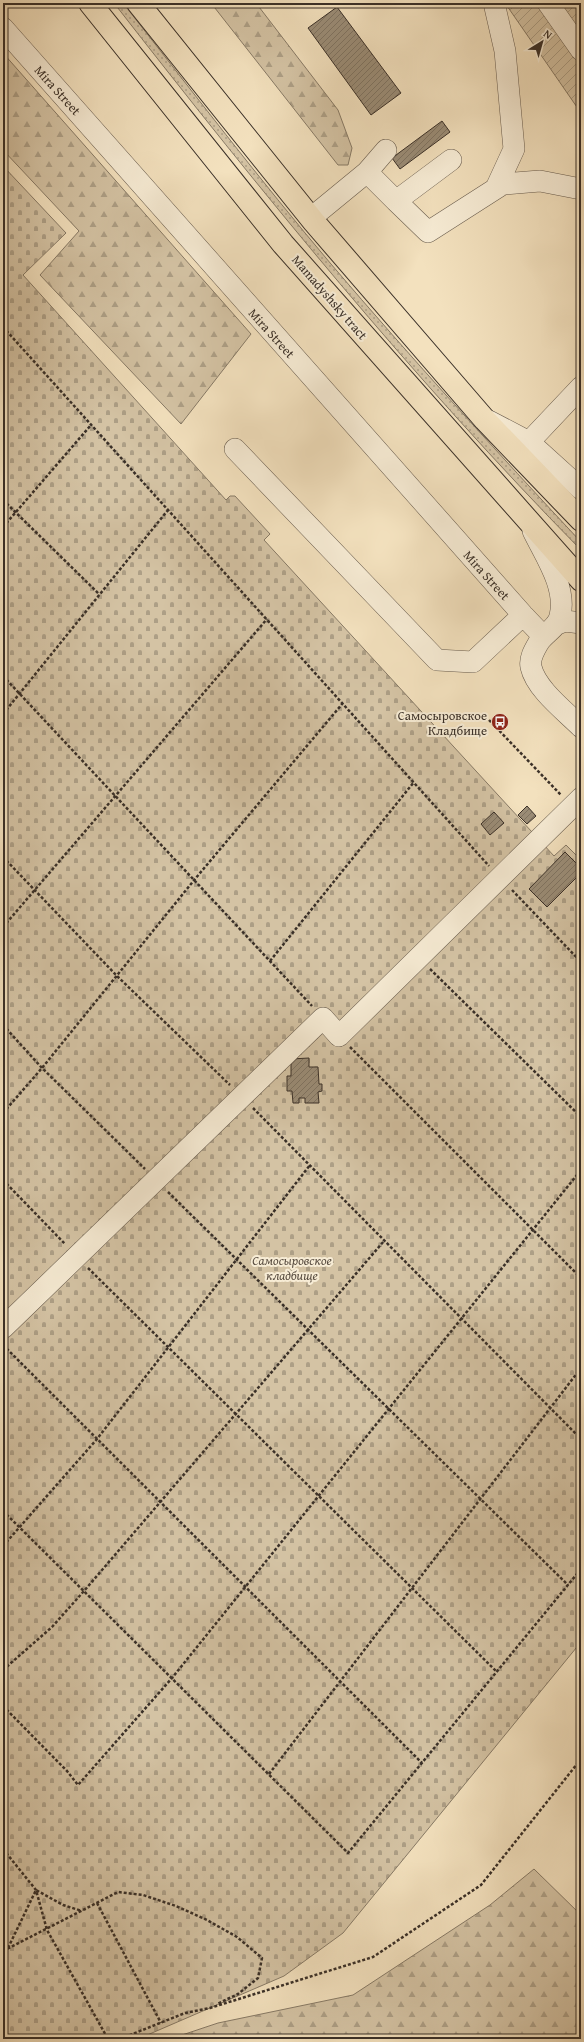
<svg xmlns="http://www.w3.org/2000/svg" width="584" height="2042" font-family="'Gentium Book Plus',serif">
  <defs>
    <pattern id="grass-dots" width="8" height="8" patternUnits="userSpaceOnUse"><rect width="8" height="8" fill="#d4c3a4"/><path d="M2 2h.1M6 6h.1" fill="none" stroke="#ad9f86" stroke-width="1.8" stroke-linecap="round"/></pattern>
    <pattern id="forest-firs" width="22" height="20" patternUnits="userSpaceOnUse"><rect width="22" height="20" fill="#d4c3a4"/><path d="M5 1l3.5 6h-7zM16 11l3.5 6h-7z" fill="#ad9f86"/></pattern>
    <pattern id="cemetery-stones" width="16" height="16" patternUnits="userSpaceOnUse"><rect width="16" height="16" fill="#d4c3a4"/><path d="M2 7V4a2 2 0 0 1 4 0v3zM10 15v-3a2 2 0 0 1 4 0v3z" fill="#ad9f86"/></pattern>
    <pattern id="garden-furrows" width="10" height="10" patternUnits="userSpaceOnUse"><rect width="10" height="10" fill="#d4c3a4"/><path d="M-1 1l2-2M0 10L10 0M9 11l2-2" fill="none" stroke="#ad9f86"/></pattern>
    <pattern id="building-hatch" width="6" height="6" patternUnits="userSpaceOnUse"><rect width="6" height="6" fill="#9a8c76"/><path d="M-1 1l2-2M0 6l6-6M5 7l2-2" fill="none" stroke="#7f7361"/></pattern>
  </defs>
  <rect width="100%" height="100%" fill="#f3e1be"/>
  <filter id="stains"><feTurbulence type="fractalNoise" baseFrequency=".005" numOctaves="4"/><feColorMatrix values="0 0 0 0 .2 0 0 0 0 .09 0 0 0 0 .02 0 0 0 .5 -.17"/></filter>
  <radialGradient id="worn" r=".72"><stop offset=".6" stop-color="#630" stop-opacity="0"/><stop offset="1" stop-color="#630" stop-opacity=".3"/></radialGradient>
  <!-- grass -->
  <path fill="url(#grass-dots)" stroke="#877a66" d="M114 3H123C192 91 259 179 331 264 412 359 496 451 581 542V550C413 379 261 192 114 3Z"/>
  <!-- forest -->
  <path fill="url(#forest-firs)" stroke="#877a66" d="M211 3H256L338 110 352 148 348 165H338Z
    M3 53 251 334 181 424 40 275 79 231 3 150Z
    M534 1869 581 1915V2039H170L218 2023 353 1995 490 1905Z"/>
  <!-- cemetery -->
  <path fill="url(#cemetery-stones)" stroke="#877a66" d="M3 166 66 233 23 275 226 500 230 496H235L270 534 264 540 554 856 566 845 581 860V883L577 888 581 892V1642L343 1933 284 1976 138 2039H3Z"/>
  <!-- garden -->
  <path fill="url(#garden-furrows)" stroke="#877a66" d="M505 3H581V113Z"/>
  <!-- building -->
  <path fill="url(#building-hatch)" stroke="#3a3028" d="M337 7 401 93 371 115 308 28Z
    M442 121 450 132 400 169 392 158Z
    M527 806 536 816 527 824 518 815Z
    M494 812 504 823 490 835 481 824Z
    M565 852 581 868V873L547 907 529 889Z
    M309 1058V1067H318L319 1084H322V1091L318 1092 319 1103H305V1098H299V1103H293L292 1091H287V1076H291V1059Z"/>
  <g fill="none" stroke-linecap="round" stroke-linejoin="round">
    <defs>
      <path id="minor" d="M494 3 505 51 514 149 496 188
        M548 3 581 50
        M3 28 523 615 543 636
        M367 172 396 201 451 160
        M396 201 428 232 503 184 540 181 581 189
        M311 218 367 172 386 150
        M489 421 529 442 581 489
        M529 442 581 387
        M235 449 437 660 473 662 523 615
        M533 531C545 556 567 587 560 616 558 627 545 633 539 642 535 649 529 658 531 667 536 689 565 711 581 727
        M555 625 565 621 581 623
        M3 1328 323 1018 339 1036 581 798"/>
      <path id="major" d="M90 3 283 244 581 580
        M138 3 314 222 485 420 581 520"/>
    </defs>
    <!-- minor casing -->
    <use href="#minor" stroke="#685c4e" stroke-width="22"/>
    <!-- major casing -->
    <use href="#major" stroke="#3a3028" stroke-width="24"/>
    <!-- path -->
    <path stroke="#3a3028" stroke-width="2.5" stroke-dasharray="3 2" stroke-linecap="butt" d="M3 327 489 866
      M3 500 99 594
      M3 527 91 425
      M3 676 312 1006
      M3 714 168 510
      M489 720 561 795
      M3 857 117 976 230 1085
      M512 890 581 962
      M3 927 267 619
      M270 961 414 782
      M430 969 581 1117
      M3 1025 42 1068 145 1169
      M350 1047 581 1278
      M253 1108 581 1439
      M3 1113 42 1068 195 879 343 703
      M3 1180 65 1244
      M168 1192 568 1585
      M88 1268 497 1672
      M3 1345 422 1763
      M3 1511 348 1853 581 1569
      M3 1546 97 1439 310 1165
      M3 1670 52 1627 84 1591 384 1241
      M3 1706 67 1771 78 1785 172 1678 581 1170
      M269 1774 581 1368
      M3 1849 36 1890 47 1930 108 2039
      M97 1903 161 2023
      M8 1948 36 1890 63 1905 82 1911
      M3 1951 118 1892 143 1895 176 1906 207 1920 237 1937 262 1958 258 1978 238 1994 217 2004
      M120 2039 185 2013 210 2008 373 1957 481 1885 581 1759"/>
    <!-- minor -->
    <use href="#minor" stroke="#f7ecd5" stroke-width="21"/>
    <!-- major -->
    <use href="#major" stroke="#f3e1be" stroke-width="22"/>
  </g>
  <!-- icons -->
  <defs>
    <symbol id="bus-disc" viewBox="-11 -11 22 22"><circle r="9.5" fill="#8f2418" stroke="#f7ecd5"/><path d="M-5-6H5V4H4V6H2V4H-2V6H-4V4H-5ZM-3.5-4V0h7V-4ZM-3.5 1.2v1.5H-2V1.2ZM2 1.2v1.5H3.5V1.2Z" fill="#fff"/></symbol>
  </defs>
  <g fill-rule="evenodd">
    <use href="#bus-disc" x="490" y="712" width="20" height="20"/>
  </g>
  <g text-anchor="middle" stroke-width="4" stroke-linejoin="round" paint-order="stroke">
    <!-- street labels -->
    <g font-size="13" fill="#3a3028" stroke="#f7ecd5">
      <text transform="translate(58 90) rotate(48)" y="5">Mira Street</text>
      <text transform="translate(330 297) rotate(49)" y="5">Mamadyshsky tract</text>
      <text transform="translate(272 333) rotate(48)" y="5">Mira Street</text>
      <text transform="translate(487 575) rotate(48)" y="5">Mira Street</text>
    </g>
    <!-- poi labels -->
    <g font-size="13" fill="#3a3028" stroke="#f7ecd5" text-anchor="end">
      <text x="487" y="720">Самосыровское<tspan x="487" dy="15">Кладбище</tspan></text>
    </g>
    <!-- park labels -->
    <g font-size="13" font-style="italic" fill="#594d41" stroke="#f7ecd5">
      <text x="292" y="1265">Самосыровское<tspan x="292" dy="15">кладбище</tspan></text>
    </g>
  </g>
  <!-- margin -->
  <rect width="584" height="2042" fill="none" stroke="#f3e1be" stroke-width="16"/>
  <rect x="4" y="4" width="576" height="2034" fill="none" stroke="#3a3028" stroke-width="2"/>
  <rect x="8" y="8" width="568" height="2026" fill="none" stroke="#3a3028"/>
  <!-- north arrow -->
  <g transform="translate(542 42) rotate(37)" stroke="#f7ecd5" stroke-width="3" paint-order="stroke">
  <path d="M0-3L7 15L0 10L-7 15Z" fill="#3a3028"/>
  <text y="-6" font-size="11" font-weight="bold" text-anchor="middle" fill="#3a3028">N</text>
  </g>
  <rect width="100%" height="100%" filter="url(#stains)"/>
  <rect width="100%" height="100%" fill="url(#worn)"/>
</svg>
